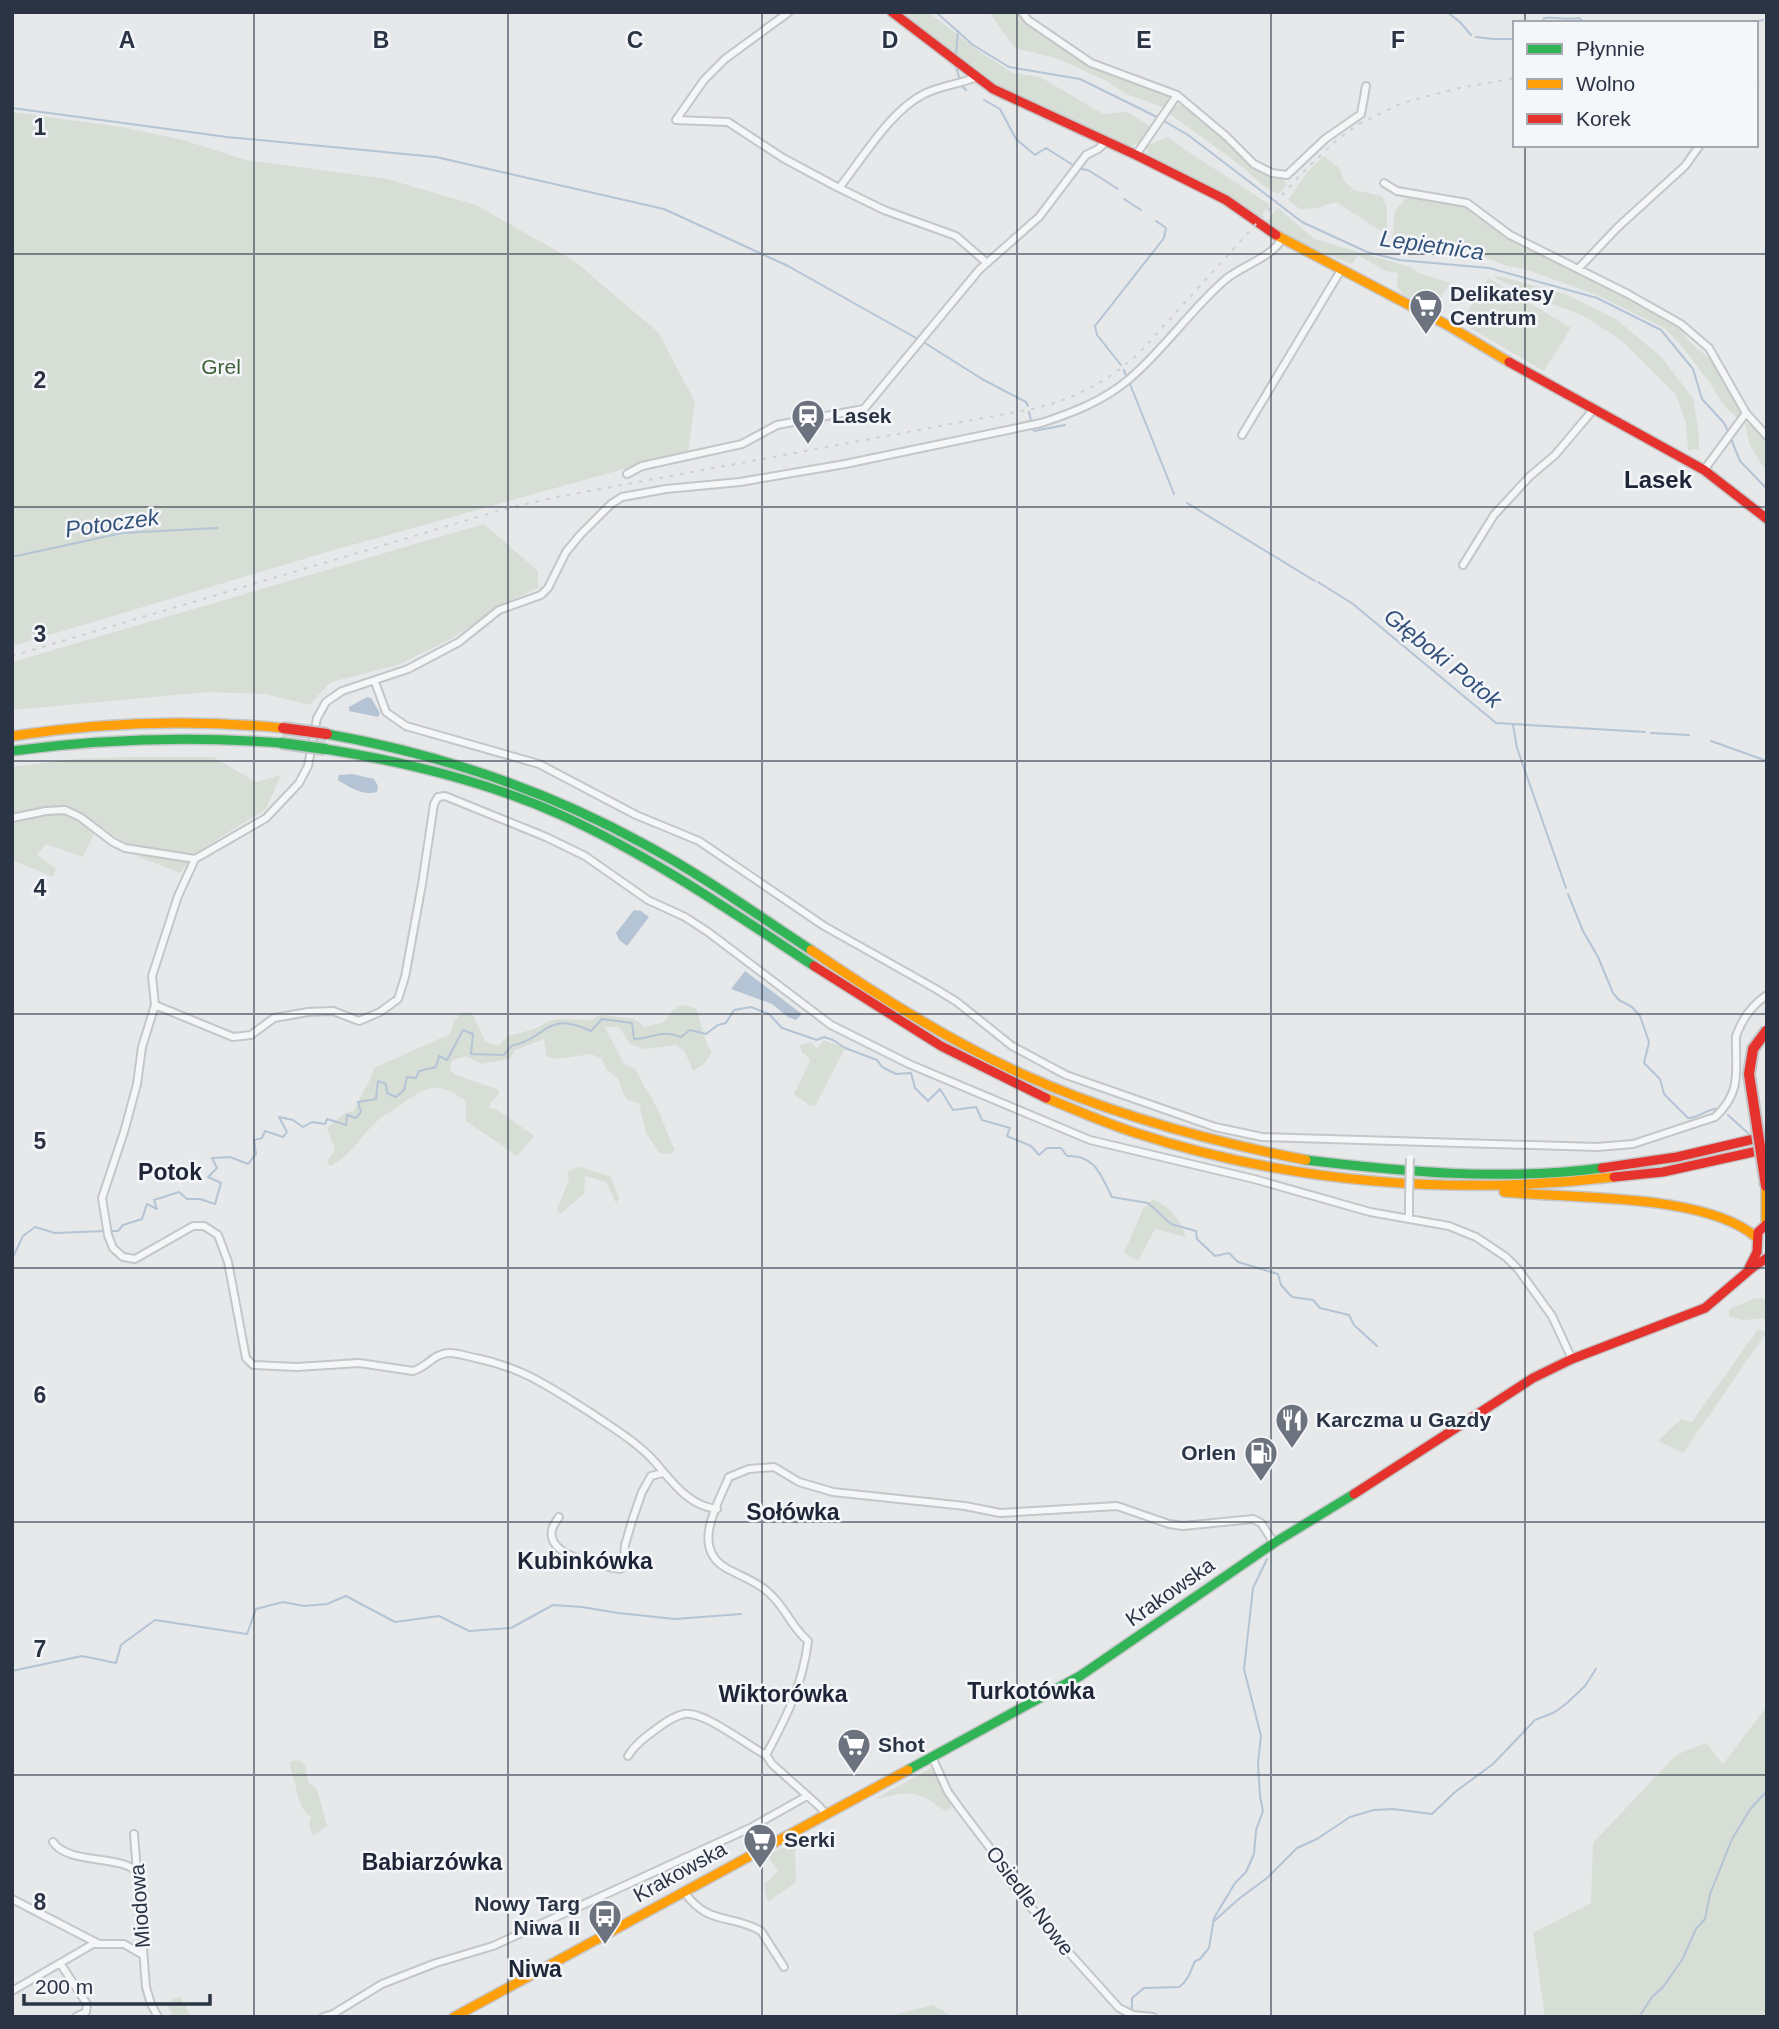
<svg xmlns="http://www.w3.org/2000/svg" width="1779" height="2029" font-family="Arial,sans-serif">
  <rect width="100%" height="100%" fill="#e6e8ea"/>
  <!-- green -->
  <path fill="#d6ded6" d="M898 12H928L980 52 1013 73 1040 77 1103 114 1127 112 1151 127 1139 143 1131 146 1029 103 1010 90 1002 89Z
    M989 12H1020C1059 54 1112 75 1165 93L1170 98 1165 108 1126 94 1107 81 1056 58 1015 48Z
    M1183 103 1263 171 1282 178 1287 185 1278 194 1262 185 1244 168 1170 114 1173 107Z
    M12 112 121 127 183 140 246 160 387 179 476 205 573 260 658 332 695 402 688 451 327 552 12 646Z
    M1167 137C1201 161 1236 182 1270 205L1259 218 1243 205 1148 157 1146 146Z
    M1324 156 1339 168 1345 182 1354 190 1382 196 1387 208V235L1336 202 1317 208 1300 209 1288 200 1308 171Z
    M1417 197 1466 204 1509 237 1625 295 1677 326 1693 345 1715 363 1743 412 1739 419 1726 408 1707 379 1680 344 1664 328 1597 295 1525 269 1504 265 1472 252 1445 245 1434 253 1417 252 1392 241 1395 211 1405 199Z
    M1278 208 1315 239 1410 267 1419 273 1450 283 1432 310 1406 298 1397 286 1398 273 1385 271 1358 255 1352 264 1296 242 1265 223Z
    M1498 276 1565 294 1616 319 1661 357 1693 398 1699 436V449L1688 450 1686 423 1676 395 1620 339 1582 315 1557 306 1495 278Z
    M1488 278 1571 328 1544 371 1461 323Z
    M1745 423 1753 424 1767 440V468L1763 467 1749 443Z
    M484 524 538 571V588L505 603 451 639 398 665 331 682 309 705 265 694 208 692 12 710V662Z
    M133 757H213L256 782 281 775 266 809 194 854 180 873 139 857 128 844 98 825 83 857 46 844 37 854 56 869 53 877 12 860V767L74 759Z
    M681 1005 696 1008 706 1042 712 1052 705 1063 693 1071 684 1050 676 1045 645 1049 630 1044 619 1027H605L624 1064 636 1069C641 1082 648 1092 655 1104 663 1119 667 1135 675 1150L669 1154 659 1153 646 1133 639 1103 629 1101 624 1095 618 1079 606 1069 602 1059 591 1054 558 1059 547 1057 544 1039 515 1050 510 1059 481 1064 466 1056 453 1060 450 1065V1070L456 1075 499 1090 498 1096 491 1102 489 1108 496 1109 534 1136 517 1156 466 1121V1101C436 1080 428 1086 399 1106 391 1112 380 1117 373 1125 358 1140 349 1157 330 1166L327 1162 335 1150 327 1128 345 1113 354 1111C360 1095 370 1084 374 1068L450 1034 454 1021 462 1012 472 1013 485 1041 498 1046 508 1036 535 1029 549 1021 560 1019 592 1020 600 1015 612 1016 634 1019 645 1027 664 1022 672 1011Z
    M824 1040 845 1048 815 1106 809 1105 794 1094 810 1061 808 1057 802 1053 800 1045 811 1042 817 1049Z
    M580 1167 610 1176 619 1198 616 1203 606 1182 585 1176 584 1194 560 1214 557 1209 569 1180 567 1173 572 1169Z
    M1153 1199C1170 1207 1181 1220 1186 1237L1155 1229 1138 1261 1124 1253 1143 1209Z
    M1756 1298 1767 1299V1318L1744 1320 1729 1317V1309Z
    M1758 1329 1766 1333 1683 1453 1658 1441 1681 1419 1692 1422Z
    M1767 1706V2017H1545L1533 1933 1591 1903 1593 1843 1676 1755 1706 1743 1723 1764Z
    M299 1760 305 1765 308 1782 317 1789 327 1826 313 1836 309 1824 311 1817C298 1806 298 1795 294 1780 292 1773 290 1769 290 1762Z
    M931 1768 952 1803 950 1809 945 1811C914 1788 911 1792 875 1799Z
    M798 1841 795 1852 796 1882 768 1902 764 1885 778 1871 767 1855Z
    M180 1996 191 2017H173L166 2003Z
    M933 2005 953 2017H885Z"/>
  <!-- water -->
  <path fill="#b4c4d5" d="M367 697 371 698 380 713 378 717 349 711V707Z
    M352 774 374 779 378 786 377 792C363 796 349 787 338 780L339 775Z
    M634 910 641 911 649 917 627 946 619 940 616 933Z
    M745 971 802 1014 796 1020 788 1017 772 1004 731 989Z"/>
  <g fill="none" stroke-linecap="round" stroke-linejoin="round">
    <!-- stream -->
    <path stroke="#b4c4d5" stroke-width="2" d="M936 12 973 45 1009 67 1080 79 1159 118
      M1447 12 1460 22 1471 35
      M1543 23 1544 18C1557 17 1565 20 1579 18L1585 23
      M1752 23 1763 20
      M1476 37 1493 39H1515
      M956 55 958 31
      M956 67 960 80
      M962 86 966 90
      M984 100 1000 109 1016 139 1035 155 1046 148 1073 165
      M12 108 227 137 436 157 664 209 788 266 916 338
      M1164 121 1188 135 1302 222 1367 252 1399 260 1489 268 1597 298 1661 330 1693 369 1702 399 1724 423 1728 431
      M1080 169 1088 170 1118 189
      M1124 199 1141 210
      M925 343 982 379 1026 402 1028 406
      M1121 365 1097 335 1095 326 1164 238 1166 228 1156 221
      M1124 370 1126 376
      M1130 384 1174 494
      M1029 412 1031 421
      M1032 428 1034 431 1065 425
      M1731 439 1740 461 1767 489
      M1187 503 1315 581
      M12 557 122 533 217 528
      M1318 582 1353 604 1496 723 1645 732
      M1513 725 1517 748 1566 888
      M1651 733 1689 735
      M1711 741 1767 761
      M1568 894 1583 931 1598 957 1613 993 1619 1000 1632 1007 1640 1016 1649 1042 1644 1063 1660 1079 1664 1094 1688 1118C1701 1118 1708 1107 1720 1109
      M1728 1115 1750 1135
      M111 1231H118L123 1225 142 1219 147 1204 157 1209 154 1200 179 1192 187 1199H200L215 1204 221 1183 208 1177 217 1168 212 1158 230 1157 248 1164 256 1154 254 1140 262 1138 265 1131 283 1137 287 1132 279 1117 293 1120 303 1127 312 1122 325 1124 327 1119 346 1125 347 1115 356 1118 361 1112 358 1102 376 1099 378 1081 386 1084 387 1093 396 1097 404 1090 407 1077 416 1078 419 1071 436 1067 439 1056 447 1060 463 1030 473 1034 471 1054 504 1055 511 1046C549 1038 544 1010 591 1031L602 1019 632 1023 634 1039C655 1038 660 1029 681 1037L690 1030 706 1034 718 1025 726 1023 734 1010 751 1007 769 1014 782 1028 817 1040 824 1037 833 1040 845 1048 877 1060 882 1067 896 1074 911 1073 915 1088 928 1101 940 1089 953 1110 976 1107 982 1120 1010 1128 1007 1136 1031 1146 1039 1155 1047 1148H1061L1067 1156C1096 1155 1101 1176 1112 1197L1148 1203 1171 1224 1196 1231 1197 1239 1215 1256 1229 1253 1238 1262 1278 1274 1281 1285 1292 1297 1313 1300 1320 1308 1349 1315 1354 1325 1377 1346
      M12 1259 23 1236 35 1227 55 1233 105 1231
      M12 1671 82 1656 116 1663 121 1645 155 1620 247 1634 256 1609 283 1602 304 1606 327 1604 346 1596 395 1622 439 1616 469 1631 511 1628 553 1605 582 1607 618 1613 675 1619 741 1614
      M1214 1921 1240 1898 1267 1878 1297 1848 1317 1839 1350 1817 1374 1810 1393 1809 1432 1814 1455 1792 1493 1764 1535 1720 1555 1712 1567 1703 1585 1686 1596 1669
      M1132 2012V1998L1144 1988 1179 1987C1188 1981 1191 1970 1195 1961L1200 1959 1209 1948 1214 1918 1235 1883 1246 1872 1254 1854 1256 1830 1263 1811 1260 1796 1258 1763 1261 1736 1244 1669 1253 1588 1267 1559
      M1639 2017 1652 1997 1663 1987 1682 1960 1696 1929 1705 1919 1710 1894 1732 1839 1751 1808 1767 1791"/>
    <defs>
      <path id="street" d="M789 12 725 59 704 80 676 120 728 122 783 158 837 187 884 210 956 236 987 263
        M1022 12 1028 20 1091 63 1177 95 1226 136 1254 164 1272 173 1287 175 1325 139 1361 114 1366 86
        M1136 155 1177 95
        M1384 183 1397 191 1467 203 1510 235 1628 294 1681 324 1709 348 1746 413 1767 436
        M839 188C863 158 890 111 924 94 939 86 960 84 977 77
        M1578 269 1618 227 1685 166 1700 145
        M1242 435 1341 270
        M1704 470 1746 413
        M627 474 642 466 742 444 777 425 864 409 979 270 1039 217 1086 155 1098 149 1107 141
        M1463 565 1494 515 1530 476 1555 455 1593 410
        M375 682 386 712 406 726 539 764 636 815 699 841 824 926 936 989 957 1002 1012 1046 1066 1075 1215 1127 1262 1137 1597 1147 1633 1144 1715 1117C1743 1092 1735 1069 1736 1036 1742 1019 1752 1005 1767 995
        M12 818 46 811 65 810 80 817 113 842 125 848 195 859
        M155 1005 233 1037 251 1035 274 1018 308 1012 333 1011 359 1021 380 1012 398 999 405 977 422 884 434 804 438 797 445 796 546 837 585 856 648 900 685 917 708 932 831 1025 909 1064 1090 1140 1254 1179 1370 1212 1449 1226 1476 1237 1506 1257 1518 1269 1552 1316 1572 1359
        M1409 1219V1200
        M717 1509C689 1506 672 1482 655 1462 637 1442 613 1428 591 1413 551 1388 524 1368 476 1358 468 1357 459 1353 450 1353 433 1353 428 1367 413 1371L359 1363 297 1367 253 1365 246 1358 228 1262 218 1235 204 1226H193L135 1259 123 1257 113 1248 108 1235 102 1198 124 1132 137 1084 142 1047 155 1005 152 976 178 896 195 859 266 818 299 783 308 766 317 718 326 702 342 691 408 669 459 642 499 610 541 595 548 588 566 552 580 535 611 504 622 497 666 489 740 482 845 464 1041 423C1072 413 1103 401 1128 380 1164 350 1190 310 1226 279 1243 265 1271 258 1282 239
        M559 1517C555 1523 550 1529 552 1537 555 1557 603 1566 620 1569L623 1567 625 1545 632 1521 642 1492 651 1476 663 1473
        M628 1756C636 1743 647 1736 659 1727 667 1721 675 1716 684 1714 703 1710 748 1746 766 1755
        M932 1757 948 1792 961 1810 990 1848 1015 1888 1064 1947 1119 2008 1133 2015 1153 2017
        M826 1815 820 1807 772 1764 766 1755C786 1718 803 1684 808 1641 791 1627 785 1606 768 1592 756 1581 740 1576 726 1568 691 1548 717 1505 729 1477L749 1469 774 1467 799 1482 833 1492 965 1506 1000 1513 1117 1506 1169 1524 1183 1526 1253 1519 1261 1523 1274 1543
        M134 1834 146 1987 151 2004 158 2017
        M53 1842C69 1865 117 1854 138 1872
        M684 1892C710 1927 730 1913 761 1931L784 1967
        M12 1899 97 1943
        M60 1963 87 2004 86 2012 76 2017
        M12 1991 93 1944H124L143 1955
        M323 2017 333 2014 382 1984 436 1963 493 1946 750 1828 807 1796"/>
      <path id="fast" d="M327 734C439 754 544 789 644 844 702 875 756 914 811 950
        M325 749C406 762 486 781 561 815 651 856 732 912 814 966
        M12 751C102 739 190 736 281 743
        M1306 1160C1404 1172 1503 1181 1602 1168
        M908 1770 1080 1676 1274 1543 1354 1494"/>
      <path id="slow" d="M1276 235 1449 326 1509 362
        M12 736C103 722 192 719 283 728
        M811 950C878 996 948 1040 1022 1074 1113 1115 1208 1141 1306 1160
        M1046 1098C1076 1110 1105 1123 1136 1133 1289 1183 1454 1196 1614 1177
        M1766 1186V1224
        M1504 1192C1570 1199 1705 1193 1756 1237
        M454 2017 908 1770"/>
      <path id="jam" d="M892 12 993 89 1136 155 1226 200 1276 235
        M1509 362 1704 470 1767 519
        M814 966 941 1046 1046 1098
        M1602 1168 1677 1157 1767 1136
        M1614 1177 1663 1172 1767 1149
        M1749 1268 1757 1252 1758 1232 1767 1224
        M1354 1494 1533 1378 1572 1359 1705 1308 1753 1267 1767 1258"/>
    </defs>
    <!-- street casing -->
    <use href="#street" stroke="#c4c6c8" stroke-width="10"/>
    <!-- fast casing -->
    <use href="#fast" stroke="#c4c6c8" stroke-width="12"/>
    <!-- slow casing -->
    <use href="#slow" stroke="#c4c6c8" stroke-width="12"/>
    <!-- jam casing -->
    <use href="#jam" stroke="#c4c6c8" stroke-width="12"/>
    <!-- street -->
    <use href="#street" stroke="#f5f6f7" stroke-width="6"/>
    <!-- fast -->
    <use href="#fast" stroke="#30b455" stroke-width="9"/>
    <!-- slow -->
    <use href="#slow" stroke="#ff9f0a" stroke-width="9"/>
    <!-- jam -->
    <use href="#jam" stroke="#e5322d" stroke-width="9"/>
    <!-- rail -->
    <path stroke="#cecfd2" stroke-width="2" stroke-dasharray="3.5 7" stroke-linecap="butt" d="M1756 83 1767 84
      M12 656 498 511 552 498 1032 409C1075 399 1111 380 1143 349L1302 173 1337 140 1357 125 1402 103 1459 88 1515 78"/>
    <defs>
      <path id="street-bridge" d="M1409 1200 1410 1158"/>
      <path id="fast-bridge" d="M281 743 325 749"/>
      <path id="jam-bridge" d="M283 728 327 734
        M1766 1186 1749 1074 1753 1049 1767 1030"/>
    </defs>
    <!-- street-bridge casing -->
    <use href="#street-bridge" stroke="#c4c6c8" stroke-width="10" stroke-linecap="butt"/>
    <!-- fast-bridge casing -->
    <use href="#fast-bridge" stroke="#c2c5c8" stroke-width="14" stroke-linecap="butt"/>
    <!-- jam-bridge casing -->
    <use href="#jam-bridge" stroke="#c2c5c8" stroke-width="14" stroke-linecap="butt"/>
    <!-- street-bridge -->
    <use href="#street-bridge" stroke="#f5f6f7" stroke-width="6"/>
    <!-- fast-bridge -->
    <use href="#fast-bridge" stroke="#30b455" stroke-width="10"/>
    <!-- jam-bridge -->
    <use href="#jam-bridge" stroke="#e5322d" stroke-width="10"/>
  </g>
  <!-- grid -->
  <path fill="none" stroke="#2b3445" stroke-width="2" stroke-opacity="0.55" d="M254 12V2017M508 12V2017M762 12V2017M1017 12V2017M1271 12V2017M1525 12V23M1525 145V2017M12 254H1767M12 507H1767M12 761H1767M12 1014H1767M12 1268H1767M12 1522H1767M12 1775H1767"/>
  <!-- icons -->
  <defs>
    <symbol id="supermarket-pin" viewBox="-11 -11 22 30"><path d="M0 17L-7.5 6A9.5 9.5 0 1 1 7.5 6Z" fill="#6c737f" stroke="#f4f6f9"/><path d="M-6-5.5h2.5l.6 2H6L4.5 2H-2.5L-4.4-4H-6ZM-1.5 3.2a1.3 1.3 0 1 0 .1 0ZM3 3.2a1.3 1.3 0 1 0 .1 0Z" fill="#fff"/></symbol>
    <symbol id="station-pin" viewBox="-11 -11 22 30"><path d="M0 17L-7.5 6A9.5 9.5 0 1 1 7.5 6Z" fill="#6c737f" stroke="#f4f6f9"/><path d="M-3-6H3Q5-6 5-4V2Q5 4 3 4L4.5 6H3L1.5 4h-3L-3 6H-4.5L-3 4Q-5 4-5 2V-4Q-5-6-3-6ZM-3.5-4v3h7v-3ZM-3.5 1v1.5H-2V1ZM2 1v1.5H3.5V1Z" fill="#fff"/></symbol>
    <symbol id="restaurant-pin" viewBox="-11 -11 22 30"><path d="M0 17L-7.5 6A9.5 9.5 0 1 1 7.5 6Z" fill="#6c737f" stroke="#f4f6f9"/><path d="M-5-6h1v4h1v-4h1v4h1v-4h1v5L-1.5 .5V6h-2V.5L-5-1ZM5-6V6H3V1.5H1.5Q1.5-4 5-6Z" fill="#fff"/></symbol>
    <symbol id="fuel-pin" viewBox="-11 -11 22 30"><path d="M0 17L-7.5 6A9.5 9.5 0 1 1 7.5 6Z" fill="#6c737f" stroke="#f4f6f9"/><path d="M-5.5-6h7V0h2V4h1.3V-2.5L3-4.5l.8-.8L6-3V5H2.5V1h-1V6h-7ZM-4.2-4.7v3.2H.2V-4.7Z" fill="#fff"/></symbol>
    <symbol id="bus-pin" viewBox="-11 -11 22 30"><path d="M0 17L-7.5 6A9.5 9.5 0 1 1 7.5 6Z" fill="#6c737f" stroke="#f4f6f9"/><path d="M-5-6H5V4H4V6H2V4H-2V6H-4V4H-5ZM-3.5-4V0h7V-4ZM-3.5 1.2v1.5H-2V1.2ZM2 1.2v1.5H3.5V1.2Z" fill="#fff"/></symbol>
  </defs>
  <g fill-rule="evenodd">
    <use href="#supermarket-pin" x="1407" y="287" width="38" height="52"/>
    <use href="#station-pin" x="789" y="397" width="38" height="52"/>
    <use href="#restaurant-pin" x="1273" y="1401" width="38" height="52"/>
    <use href="#fuel-pin" x="1242" y="1434" width="38" height="52"/>
    <use href="#supermarket-pin" x="835" y="1726" width="38" height="52"/>
    <use href="#supermarket-pin" x="741" y="1821" width="38" height="52"/>
    <use href="#bus-pin" x="586" y="1897" width="38" height="52"/>
  </g>
  <g text-anchor="middle" stroke-width="5" stroke-linejoin="round" paint-order="stroke">
    <!-- poi labels -->
    <g font-size="21" font-weight="bold" fill="#2b3445" stroke="#f4f6f9" text-anchor="start">
      <text x="1450" y="301">Delikatesy<tspan x="1450" dy="24">Centrum</tspan></text>
      <text x="832" y="423">Lasek</text>
      <text x="1316" y="1427">Karczma u Gazdy</text>
      <text x="1236" y="1460" text-anchor="end">Orlen</text>
      <text x="878" y="1752">Shot</text>
      <text x="784" y="1847">Serki</text>
      <text x="580" y="1911" text-anchor="end">Nowy Targ<tspan x="580" dy="24">Niwa II</tspan></text>
    </g>
    <!-- park labels -->
    <g font-size="21" fill="#3f6138" stroke="#f4f6f9">
      <text x="221" y="374">Grel</text>
    </g>
    <!-- street labels -->
    <g font-size="21" fill="#2b3445" stroke="#f4f6f9">
      <text transform="translate(1170 1592) rotate(-35)" y="7">Krakowska</text>
      <text transform="translate(680 1872) rotate(-29)" y="7">Krakowska</text>
      <text transform="translate(1030 1901) rotate(53)" y="7">Osiedle Nowe</text>
      <text transform="translate(140 1906) rotate(-94)" y="7">Miodowa</text>
    </g>
    <!-- water labels -->
    <g font-size="23" font-style="italic" fill="#34527a" stroke="#f4f6f9">
      <text transform="translate(1432 245) rotate(8)" y="8">Lepietnica</text>
      <text transform="translate(112 523) rotate(-8)" y="8">Potoczek</text>
      <text transform="translate(1443 658) rotate(39)" y="8">Głęboki Potok</text>
    </g>
    <!-- neighbourhood labels -->
    <g font-size="23" font-weight="bold" fill="#1d2536" stroke="#f4f6f9">
      <text x="170" y="1180">Potok</text>
      <text x="793" y="1520">Sołówka</text>
      <text x="585" y="1569">Kubinkówka</text>
      <text x="1031" y="1699">Turkotówka</text>
      <text x="783" y="1702">Wiktorówka</text>
      <text x="432" y="1870">Babiarzówka</text>
      <text x="535" y="1977">Niwa</text>
    </g>
    <!-- quarter labels -->
    <g font-size="24" font-weight="bold" fill="#1d2536" stroke="#f4f6f9">
      <text x="1658" y="488">Lasek</text>
    </g>
  </g>
  <g font-size="23" text-anchor="middle" font-weight="bold" fill="#2b3445" stroke="#f4f6f9" stroke-width="5" stroke-linejoin="round" paint-order="stroke">
    <text x="127" y="48">A</text>
    <text x="381" y="48">B</text>
    <text x="635" y="48">C</text>
    <text x="890" y="48">D</text>
    <text x="1144" y="48">E</text>
    <text x="1398" y="48">F</text>
    <text x="40" y="135">1</text>
    <text x="40" y="388">2</text>
    <text x="40" y="642">3</text>
    <text x="40" y="896">4</text>
    <text x="40" y="1149">5</text>
    <text x="40" y="1403">6</text>
    <text x="40" y="1657">7</text>
    <text x="40" y="1910">8</text>
  </g>
  <!-- border -->
  <rect width="1779" height="2029" fill="none" stroke="#2b3445" stroke-width="28"/>
  <!-- legend -->
  <rect x="1513" y="21" width="245" height="126" fill="#f4f6f9" stroke="#a4a8b1" stroke-width="2"/>
  <rect x="1527" y="44" width="35" height="10" fill="#30b455" stroke="#a4a8b1" stroke-width="2"/>
  <text x="1576" y="56" font-size="21" fill="#2b3445">Płynnie</text>
  <rect x="1527" y="79" width="35" height="10" fill="#ff9f0a" stroke="#a4a8b1" stroke-width="2"/>
  <text x="1576" y="91" font-size="21" fill="#2b3445">Wolno</text>
  <rect x="1527" y="114" width="35" height="10" fill="#e5322d" stroke="#a4a8b1" stroke-width="2"/>
  <text x="1576" y="126" font-size="21" fill="#2b3445">Korek</text>
  <!-- scale -->
  <path d="M24 1994v10h186v-10" fill="none" stroke="#2b3445" stroke-width="3.5"/>
  <text x="35" y="1994" font-size="21" fill="#2b3445" stroke="#f4f6f9" stroke-width="5" paint-order="stroke">200 m</text>
</svg>
